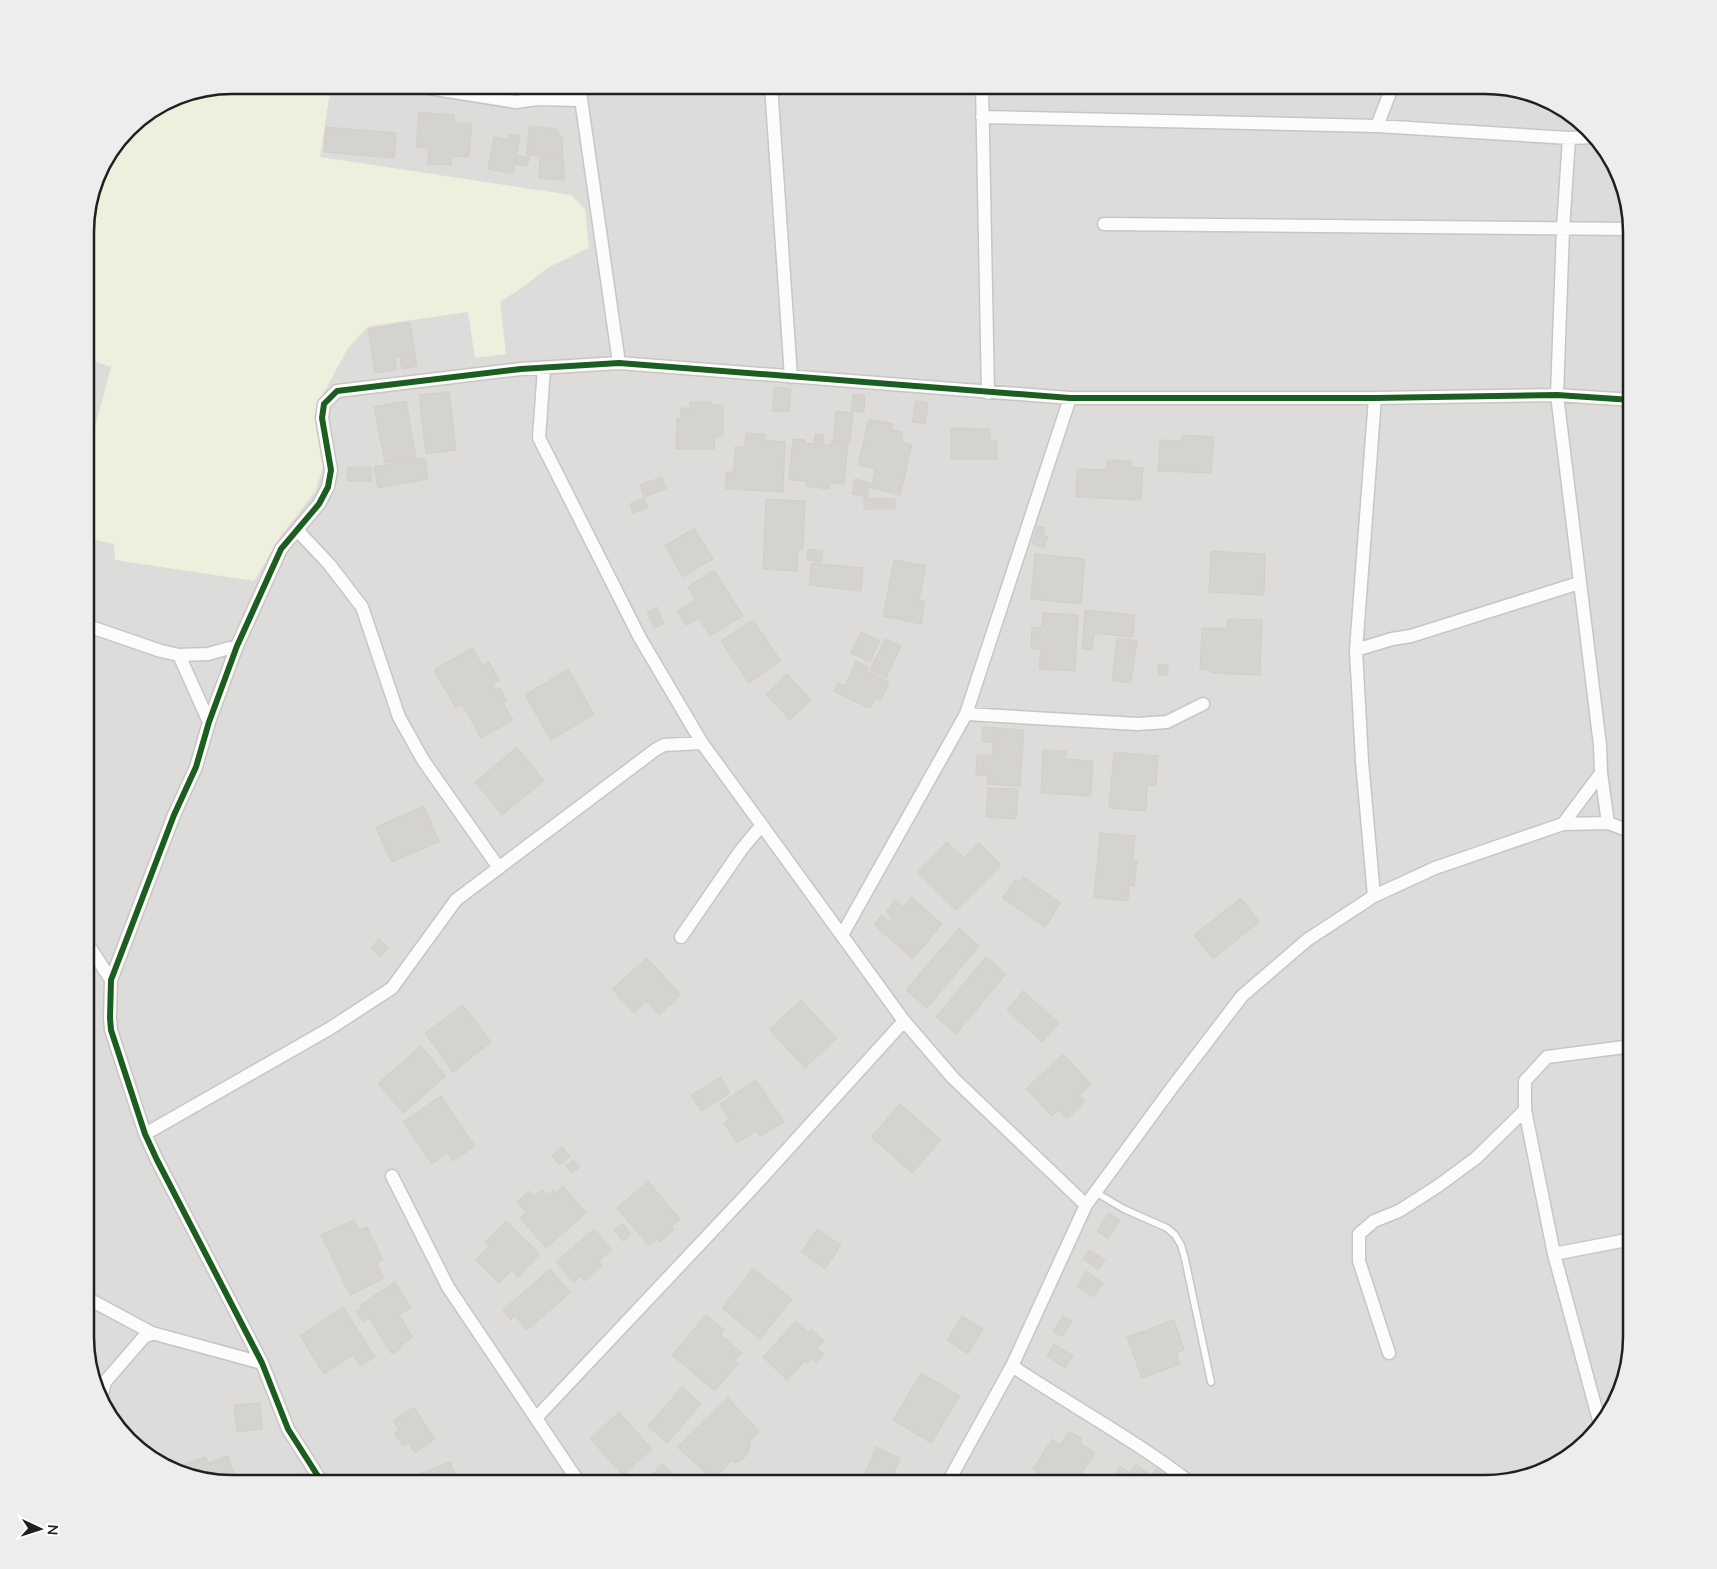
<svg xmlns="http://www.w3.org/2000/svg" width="1717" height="1569" font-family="Mulish,sans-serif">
  <rect width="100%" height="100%" fill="#eeede9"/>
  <!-- residential -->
  <path fill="#dddcda" d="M232 85H1485L1541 96 1589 128 1621 175 1632 232V1346L1621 1394 1589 1441 1542 1473 1485 1484H232L175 1473 128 1441 100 1402 85 1346V222L100 167 135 122 176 96Z"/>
  <!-- farmland -->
  <path fill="#eeefdc" d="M232 85H331L320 157 571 195 585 209 589 248 549 267 523 287 500 302 506 354 475 358 468 312 369 326 348 348 322 396 324 464 315 492 280 537 254 581 115 560 114 544 85 538V465L111 367 85 358V222L100 167 135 122 176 96Z"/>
  <!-- building -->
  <path fill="#d5d3d0" stroke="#d2ceca" d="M419 112 454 115V123H472L469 157 452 156 451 165 428 164 429 148 416 147Z
    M529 126 556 129 562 138 563 158 527 155Z
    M326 127 396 133 394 158 324 152Z
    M509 134 520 136 513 174 488 169 494 137 508 140Z
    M518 155 529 158 527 166 516 164Z
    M540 158 564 160V180L539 178Z
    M410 322 417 366 402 369 400 357 395 358 396 370 375 373 368 329Z
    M775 387 791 389 789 412 772 411Z
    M449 392 456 450 426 454 419 395Z
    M853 394 865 395 864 412 851 411Z
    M406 401 416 458 385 463 374 407Z
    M916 401 928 403 925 424 912 422Z
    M690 402H711V405H723V436H715L714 449H676L677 418H681V408H690Z
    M836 411 853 413 850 442 833 441Z
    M869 419 893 424 892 430 903 432 901 442 912 445 900 495 871 488 875 469 858 465Z
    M951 428 990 429V441H997V459H951Z
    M746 433 765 434V440L785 442 783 492 726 489V472H734L735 447H745Z
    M815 434 824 435 823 445H831V442L848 443 844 484 830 483 829 489 806 486V481L789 480 793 439 805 440V443L814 444Z
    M1183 435 1214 437 1211 473 1158 471 1160 440 1182 441Z
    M425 458 428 479 378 488 374 467Z
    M1107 460 1132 461V467L1143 468 1141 500 1076 497 1077 469 1107 470Z
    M347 467H371V481H347Z
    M662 477 666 489 644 497 640 485Z
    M855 479 870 483 867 497 852 494Z
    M644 498 648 508 633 513 630 504Z
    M864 498 895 499V509H864Z
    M766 499 805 501 803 550 798 549 797 571 763 569Z
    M1038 526 1045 528 1043 535 1048 537 1044 548 1032 543Z
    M694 528 713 559 683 577 665 546Z
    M808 549 823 551 822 562 807 560Z
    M1211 551 1265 554 1264 595 1209 592Z
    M1035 554 1085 559 1081 604 1031 599Z
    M894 560 926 566 919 600 925 602 921 624 883 616Z
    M812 563 863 568 861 591 809 585Z
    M714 570 743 616 710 636 699 618 686 625 677 611 696 600 688 587Z
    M657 607 664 624 654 628 647 612Z
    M1085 610 1135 615 1133 637 1094 633 1092 650 1082 649Z
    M1043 613 1078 615 1075 671 1039 669 1041 649H1031L1032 627 1042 628Z
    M1228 619 1262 620 1260 675 1211 673V670L1200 669 1202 628H1227Z
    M753 620 781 661 749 683 721 641Z
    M861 632 880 641 870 662 851 653Z
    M1117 638 1137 641 1131 683 1112 680Z
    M885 639 901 646 886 678 870 670Z
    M472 648 483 666 489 662 499 680 493 684 496 691 500 688 507 701 503 703 513 720 481 738 462 704 456 708 434 670Z
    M856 661 869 667 867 671 889 682 881 700 876 697 870 708 841 695Z
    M1158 665H1168V675H1158Z
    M568 669 594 714 551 740 525 695Z
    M787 674 811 700 790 720 766 694Z
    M838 683 845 686 841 695 834 691Z
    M983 727 1024 730 1020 786 987 784 988 776 976 775 977 755H992L993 742H982Z
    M517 747 544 781 502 815 475 782Z
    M1043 750 1066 751 1065 759 1093 761 1091 796 1041 793Z
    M1114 752 1158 756 1156 786 1147 785 1146 811 1109 808Z
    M988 788 1018 789 1016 819 986 817Z
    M424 806 439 842 391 862 376 827Z
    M1100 833 1135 836 1133 860H1137L1134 886 1129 885 1128 901 1094 897Z
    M947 842 964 858 979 843 1001 865 956 910 918 872Z
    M1023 877 1061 903 1045 927 1002 898 1015 880 1019 883Z
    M911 897 942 924 913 959 874 925 882 915 890 922 893 918 886 912 895 900 903 907Z
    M1241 898 1259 922 1213 959 1194 935Z
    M959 928 979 946 927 1008 906 990Z
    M379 939 388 948 381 957 371 948Z
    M986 957 1006 974 956 1034 936 1017Z
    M647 958 681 995 659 1015 646 1001 634 1013 612 989Z
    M1023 991 1059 1023 1042 1042 1007 1010Z
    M801 1000 837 1038 805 1068 769 1029Z
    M463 1005 491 1042 453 1072 425 1033Z
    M421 1046 446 1076 403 1113 378 1083Z
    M1063 1054 1091 1084 1079 1096 1085 1101 1067 1119 1058 1110 1052 1116 1026 1089Z
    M721 1077 730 1093 701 1111 691 1095Z
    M756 1080 784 1122 760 1137 756 1131 737 1143 724 1123 729 1119 720 1104Z
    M441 1096 475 1146 453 1161 447 1153 432 1164 403 1122Z
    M900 1104 941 1140 912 1173 871 1137Z
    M562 1147 570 1156 559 1165 552 1156Z
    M573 1160 580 1167 572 1173 566 1166Z
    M648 1181 680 1219 671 1227 674 1230 660 1242 657 1239 649 1246 617 1208Z
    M563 1186 586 1213 546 1248 520 1218 526 1213 517 1202 529 1191 534 1197 542 1190 547 1195 553 1190 555 1193Z
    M1109 1213 1120 1220 1108 1239 1097 1231Z
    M354 1220 359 1230 367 1227 383 1260 377 1263 384 1278 350 1295 321 1235Z
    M506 1221 540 1254 518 1277 512 1270 499 1283 476 1260 489 1246 485 1242Z
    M622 1223 631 1234 623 1241 614 1230Z
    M594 1229 612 1250 599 1261 602 1266 585 1281 581 1276 574 1283 556 1262Z
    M817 1229 841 1245 825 1269 801 1252Z
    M1090 1250 1105 1260 1098 1270 1083 1259Z
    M753 1268 792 1299 760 1339 722 1308Z
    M550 1269 570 1293 527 1330 515 1316 511 1320 503 1310Z
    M1086 1271 1103 1283 1093 1297 1077 1286Z
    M395 1282 411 1308 399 1315 413 1337 400 1346 401 1348 392 1354 369 1318 363 1321 356 1311 362 1308 360 1305Z
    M343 1307 375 1357 360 1366 353 1355 324 1374 300 1336Z
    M706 1315 724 1330 720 1334 742 1353 735 1360 738 1363 715 1391 672 1355Z
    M962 1316 983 1329 968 1354 947 1340Z
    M1063 1316 1072 1321 1062 1337 1053 1331Z
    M1174 1320 1184 1350 1176 1353 1180 1364 1142 1378 1127 1337Z
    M796 1321 808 1332 811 1329 824 1341 817 1348 824 1354 816 1362 812 1358 807 1364 805 1361 787 1380 763 1357Z
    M1054 1344 1073 1356 1065 1368 1047 1356Z
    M921 1373 960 1396 931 1443 893 1420Z
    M682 1387 701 1404 667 1443 648 1426Z
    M728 1398 759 1431 750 1441 749 1451 744 1458 736 1462 731 1461 714 1480 677 1447Z
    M260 1403 262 1429 237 1432 234 1405Z
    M414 1407 435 1439 415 1453 408 1443 403 1446 394 1433 399 1430 393 1421Z
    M619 1412 652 1449 623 1475 590 1439Z
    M1069 1431 1082 1439 1080 1443 1095 1453 1074 1484H1055L1033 1469 1052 1439 1060 1445Z
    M876 1447 900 1458 889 1484H861Z
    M228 1456 237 1482 231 1484 182 1474 179 1466 205 1457 208 1463Z
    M450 1462 459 1484H412L410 1478Z
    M662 1464 684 1484H644Z
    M1136 1464 1147 1472 1144 1478 1148 1481 1145 1484H1104L1110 1475 1113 1477 1120 1466 1130 1473Z
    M1156 1469 1176 1482 1175 1484H1146Z
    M298 1473 305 1484H286L284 1482Z"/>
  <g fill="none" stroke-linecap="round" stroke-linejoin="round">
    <defs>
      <path id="lane" d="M1095 1192 1124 1209 1167 1228 1175 1235 1181 1245 1185 1259 1211 1382"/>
      <path id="street" d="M410 85 516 102 537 99 581 100
        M579 85 619 363
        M771 85 791 377
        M982 85 988 393
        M982 117 1377 126 1569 138 1595 137
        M1377 126 1393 85
        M1569 138 1563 229 1557 395 1600 745 1601 773 1608 823
        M1104 224 1631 229
        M544 368 539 438 640 638 702 743 904 1021 953 1078 1086 1205
        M1375 398 1356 650 1392 639 1411 636 1579 583
        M297 530 329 564 362 607 399 717 423 760 499 868
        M85 625 161 651 179 655 208 654 237 646
        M1356 650 1362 761 1374 896
        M179 655 209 722
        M966 714 1137 724 1167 722 1203 704
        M1563 824 1608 823 1632 832
        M842 935 966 714 1070 398
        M681 937 741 850 761 826
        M85 945 91 949 111 980
        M145 1134 329 1029 392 988 456 900 655 750 664 745 702 743
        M392 1176 448 1287 580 1484
        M1554 1254 1632 1239
        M85 1297 152 1333 262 1363
        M1389 1353 1359 1261V1234L1374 1221 1399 1211 1438 1186 1476 1158 1525 1110
        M1012 1366C1072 1406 1135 1440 1192 1484
        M100 1402 105 1382 143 1338 152 1333
        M536 1418 747 1194 904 1021
        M1600 1424 1554 1254 1525 1110V1081L1547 1057 1632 1046
        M323 1484 288 1429 262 1363 157 1160 145 1134 111 1030 110 1018 111 980 174 815 196 767 209 722 237 646 281 549 319 504 328 487 331 470 322 418 324 404 337 391 521 369 619 363 1070 398H1375L1557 395 1632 400
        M947 1484 1012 1366 1086 1205 1171 1089 1242 996 1307 940 1374 896 1435 868 1563 824 1601 773"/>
    </defs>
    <!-- lane casing -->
    <use href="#lane" stroke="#c7c6c5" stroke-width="9"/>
    <!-- street casing -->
    <use href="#street" stroke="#c7c6c5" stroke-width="15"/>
    <!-- lane -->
    <use href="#lane" stroke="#fcfcfc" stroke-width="6"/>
    <!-- street -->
    <use href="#street" stroke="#fcfcfc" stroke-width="12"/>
    <defs>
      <path id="cycleway" d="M323 1484 288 1429 262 1363 157 1160 145 1134 111 1030 110 1018 111 980 174 815 196 767 209 722 237 646 281 549 319 504 328 487 331 470 322 418 324 404 337 391 521 369 619 363 1070 398H1375L1557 395 1632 400"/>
    </defs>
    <!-- cycleway casing -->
    <use href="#cycleway" stroke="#fff" stroke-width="9"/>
    <!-- cycleway -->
    <use href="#cycleway" stroke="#1b5e20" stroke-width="6"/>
  </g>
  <!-- crop -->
  <path d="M0 0H1717V1569H0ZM232 94H1485A138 138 0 0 1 1623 232V1337A138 138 0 0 1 1485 1475H232A138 138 0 0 1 94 1337V232A138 138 0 0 1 232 94Z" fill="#ededed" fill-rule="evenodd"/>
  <path fill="none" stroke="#202020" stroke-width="2.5" d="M232 94H1485A138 138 0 0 1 1623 232V1337A138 138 0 0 1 1485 1475H232A138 138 0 0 1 94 1337V232A138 138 0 0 1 232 94Z"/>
  <!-- north arrow -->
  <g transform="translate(40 1529) rotate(94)" stroke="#ffffff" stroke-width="4" paint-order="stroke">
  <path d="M0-4L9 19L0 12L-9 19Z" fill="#202020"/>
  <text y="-8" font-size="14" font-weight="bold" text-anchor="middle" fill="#202020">N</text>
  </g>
</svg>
